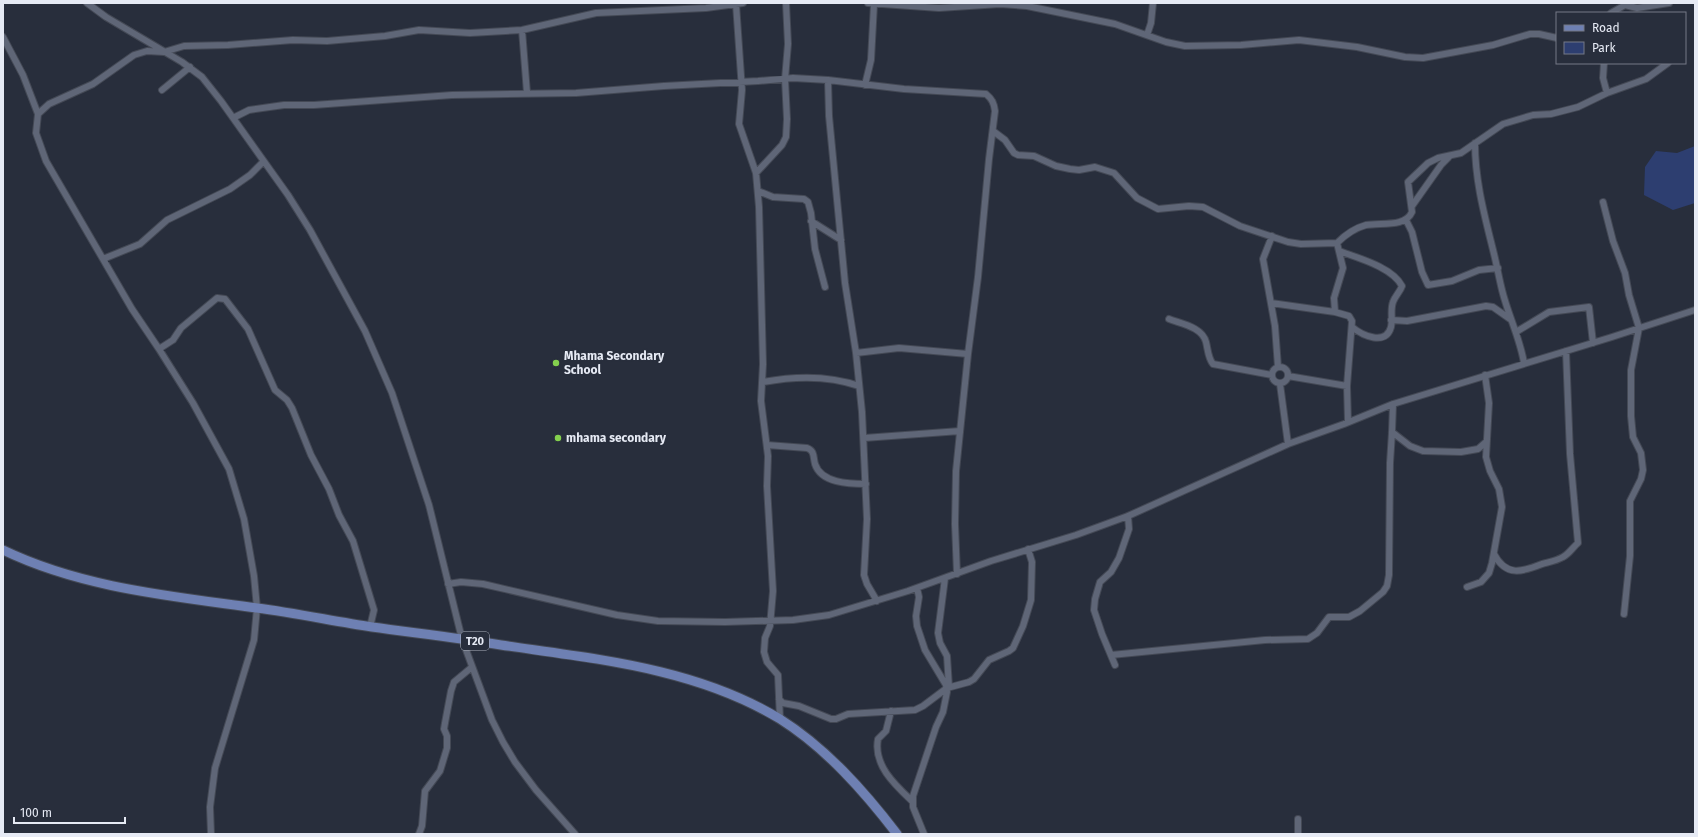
<svg xmlns="http://www.w3.org/2000/svg" width="1698" height="837" font-family="'Fira Sans',sans-serif">
  <rect width="100%" height="100%" fill="#282e3c"/>
  <!-- green -->
  <path fill="#2d3e70" d="M1695 146V203L1673 210 1644 195 1645 167 1656 151 1677 153Z"/>
  <g fill="none" stroke-linecap="round" stroke-linejoin="round">
    <defs>
      <path id="minor" d="M87 3 106 17 182 62 202 77 221 101 288 195 310 230 365 331 392 393 429 505 462 639 492 720 503 742 515 762 536 790 575 834
        M868 3 939 8 1000 4 1027 6 1115 24 1166 42 1185 46 1241 45 1299 40 1357 47 1405 57 1423 58 1493 45 1530 34H1539L1557 38
        M736 4 742 90 739 124 756 173 759 207 763 364 761 401 768 456 767 486 773 591 770 626 765 638 764 652 767 662 778 675 780 719
        M1611 13 1625 5 1637 8 1669 3
        M522 30 527 93
        M1147 35 1151 23 1153 3
        M3 37 23 75 38 114
        M1604 63 1603 78 1607 93
        M828 80 829 116 845 283 856 353 862 412 867 519 864 575 867 584 877 601
        M865 85 871 60 874 4
        M162 90 190 67
        M233 118 249 110 284 105H314L452 95 576 93 664 86 758 81 793 78 828 80 904 89 986 94C992 99 994 103 995 111L989 159 978 277 968 354 956 471 955 524 957 574
        M993 131 1005 140 1014 153 1018 155 1034 156 1056 166 1070 169 1079 170 1095 167 1114 173 1137 198 1158 209 1189 206 1203 207 1240 226 1288 242 1301 244 1337 243
        M1475 143C1475 182 1485 217 1494 254 1497 266 1499 278 1502 290 1508 315 1520 338 1524 363
        M756 173 782 145 786 137 787 119 785 79 788 44 786 3
        M758 191 773 197 804 199 808 202 811 213 815 249 825 287
        M1603 202 1613 241 1625 273 1629 295 1639 328 1631 370V416L1633 437 1641 453 1643 470 1641 479 1630 501V556L1624 614
        M1412 206 1441 165 1450 156
        M1406 220 1412 232 1422 272 1428 285 1452 281 1479 270 1498 268
        M811 221 841 240
        M1272 236 1263 259 1275 326 1278 367
        M1339 251C1358 258 1392 267 1402 286 1400 292 1395 296 1393 302 1390 310 1393 319 1391 327 1386 346 1363 336 1352 327
        M103 259 140 244 167 220 230 189 250 175 263 162
        M1271 303 1335 312
        M1169 319C1182 324 1202 327 1206 342 1208 350 1208 358 1213 364L1272 375
        M1391 320 1407 321 1486 306 1493 307 1510 319
        M1516 332 1549 312 1589 307 1593 343
        M159 349 173 340 181 328 217 298 225 299 248 329 275 390 287 400 292 408 311 455 329 489 339 515 353 541 374 610 370 627
        M856 353 899 348 968 354
        M1272 375a8 8 0 1 1 16 0a8 8 0 1 1-16 0Z
        M1288 376 1347 386
        M763 382C795 376 828 375 859 386
        M1280 384 1288 444
        M1348 422 1347 386 1352 321 1349 316 1335 312 1334 298 1343 268 1337 243C1345 235 1355 228 1366 225 1380 222 1405 228 1412 212L1408 182 1428 163 1438 158 1461 153 1503 124 1533 115 1551 114 1578 107 1607 93 1646 79 1668 63
        M1392 432 1410 446 1423 451 1461 452 1478 449 1486 442
        M864 438 960 431
        M767 445 807 448C815 451 813 457 815 464 821 483 849 484 866 484
        M1494 554C1506 577 1522 572 1542 564 1549 562 1556 561 1563 557 1569 554 1573 547 1578 543L1570 454 1566 351
        M945 578 938 633 940 643 947 656 949 687
        M448 584 461 582 483 584 617 615 658 621 725 622 793 620 829 615 908 591 991 561 1076 535 1128 516 1288 444 1344 424 1393 404 1612 337 1695 310
        M1467 587 1481 582 1489 573 1492 563 1502 507 1499 489 1490 471 1486 457 1489 403 1485 375
        M917 588 919 597 916 616 917 626 925 650 946 685 947 692 943 712 936 727 913 796V807L924 834
        M1111 655 1265 640 1308 639 1317 633 1329 617H1349L1360 611 1383 592 1387 586 1389 575 1390 463 1392 432 1393 404
        M1115 665 1102 634 1094 610 1095 599 1100 582 1111 572 1119 558 1129 529 1128 516
        M779 699 783 703 799 706 831 719H836L848 714 915 710 923 706 947 688 969 682 974 679 989 660 1009 651 1013 648 1023 626 1031 600 1032 562 1028 549
        M891 711 886 731 878 739C873 765 895 785 912 801
        M1298 819V834
        M211 834 210 807 215 768 254 640 257 608 254 576 244 519 229 469 193 403 159 349 132 309 46 161 36 133 38 114 49 104 93 84 134 55 147 51 164 52 184 46 228 45 293 40 327 41 385 36 419 30 470 33 522 30 596 13 706 8 743 3
        M419 834 422 826 425 791 440 771 447 748V736L444 729 445 723 451 691 454 682 472 667"/>
      <path id="primary" d="M3 550C82 588 171 596 257 608 295 613 333 621 372 627 415 633 458 638 501 645 596 659 696 668 780 719 826 748 864 791 897 834"/>
    </defs>
    <!-- minor casing -->
    <use href="#minor" stroke="#444955" stroke-width="8"/>
    <!-- primary casing -->
    <use href="#primary" stroke="#444955" stroke-width="11"/>
    <!-- minor -->
    <use href="#minor" stroke="#5f6677" stroke-width="6"/>
    <!-- primary -->
    <use href="#primary" stroke="#6e80b3" stroke-width="9"/>
  </g>
  <!-- markers -->
  <g fill="#84d04e" stroke="#282e3c" stroke-width="1.5">
    <circle cx="556" cy="363" r="4"/>
    <circle cx="558" cy="438" r="4"/>
  </g>
  <g text-anchor="middle" stroke-width="4" stroke-linejoin="round" paint-order="stroke">
    <!-- shield labels -->
    <rect fill="#282e3c" stroke="#adb2bd" stroke-width="1" x="461" y="632" width="28" height="18" rx="3"/>
    <g font-size="11" font-weight="bold" fill="#e6eaf4">
      <text x="475" y="645">T20</text>
    </g>
    <!-- poi labels -->
    <g font-size="12" font-weight="bold" fill="#e6eaf4" stroke="#282e3c" text-anchor="start">
      <text x="564" y="360">Mhama Secondary<tspan x="564" dy="14">School</tspan></text>
      <text x="566" y="442">mhama secondary</text>
    </g>
  </g>
  <!-- border -->
  <rect width="1698" height="837" fill="none" stroke="#e6eaf4" stroke-width="8"/>
  <!-- legend -->
  <rect x="1556" y="12" width="130" height="52" fill="#282e3c" stroke="#747986"/>
  <rect x="1564" y="25" width="20" height="6" fill="#6e80b3" stroke="#747986"/>
  <text x="1592" y="32" font-size="12" fill="#e6eaf4">Road</text>
  <rect x="1564" y="42" width="20" height="12" fill="#2d3e70" stroke="#747986"/>
  <text x="1592" y="52" font-size="12" fill="#e6eaf4">Park</text>
  <!-- scale -->
  <path d="M14 817v6h111v-6" fill="none" stroke="#e6eaf4" stroke-width="2"/>
  <text x="20" y="817" font-size="12" fill="#e6eaf4" stroke="#282e3c" stroke-width="3" paint-order="stroke">100 m</text>
</svg>
